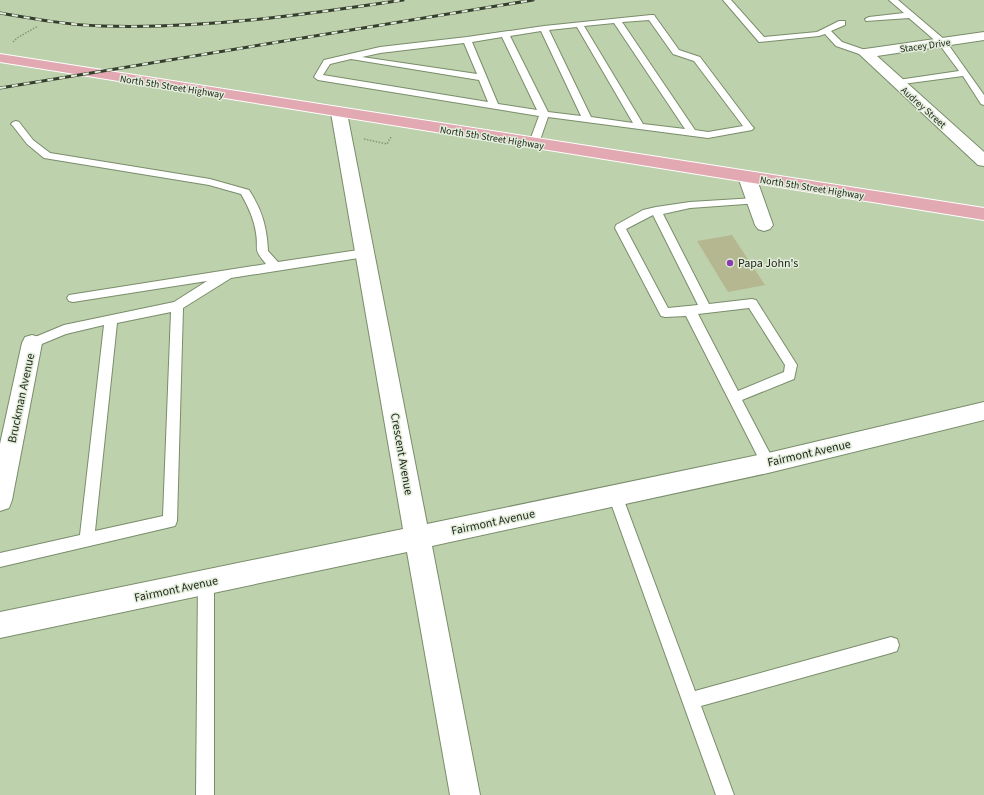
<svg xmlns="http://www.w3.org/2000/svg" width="984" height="795" font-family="'Source Sans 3',sans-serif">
  <rect width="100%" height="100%" fill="#bdd1ac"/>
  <!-- building -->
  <path fill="#b4b78f" d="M732 235 765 285 728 292 697 241Z"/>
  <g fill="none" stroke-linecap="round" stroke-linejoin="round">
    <defs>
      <path id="lane" d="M723 0H731L764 37 817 32 839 21H845V25L831 31 842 42 868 51 869 53 865 56 836 46 825 34 819 36 759 42Z
        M889 0H898L945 40 984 95V105L981 104 963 76 895 85 894 83 895 81 898 80 959 71 939 44 909 18 866 21 865 19 869 17 904 13Z
        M651 15H654L679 50 700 57 752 126 754 128 752 130 708 138 548 117 539 143 534 146 529 143 539 116 318 80 314 77 324 60 380 47 467 37 544 26ZM649 20 673 54 694 61 743 126 708 132 695 130 622 22ZM614 23 685 129 643 124 584 26ZM577 27 633 123 591 117 549 30ZM541 31 581 116 548 112 510 36ZM502 37 537 110 498 104 472 42ZM464 43 477 74 362 57 380 53ZM351 59 479 80 488 102 323 75 330 64Z
        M16 121 19 122 33 140 50 153 210 179 249 190C262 210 267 227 268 251L278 262 365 249 369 250 371 253 369 256 365 257 231 278 183 308 177 521 175 526 0 567V553L80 535 104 325 66 334 32 348 28 346 26 343 28 340 64 325 174 302 207 281 73 302 69 301 67 298 69 295 266 264C252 247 259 251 256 233 254 219 248 206 241 194L209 185 44 158 27 144 13 126 11 124 13 122ZM171 312 163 516 95 531 117 323Z
        M755 198 759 199 760 201 759 203 690 208 663 214 709 304 752 299 756 300 797 365 794 379 742 400 775 463 773 467 768 469 763 467 686 316 665 317 661 316 615 228 616 225 643 210 656 207 690 202ZM653 215 698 305 668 308 626 229ZM749 308 785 365 784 372 738 391 698 314Z
        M615 489 620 490 622 495 695 691 891 637 897 639 899 645 897 651 891 653 701 706 734 795H716L608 495 610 490Z
        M206 575 211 577 214 582V795H196L198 582 201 577Z"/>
      <path id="street" d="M984 32V40L877 56 984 152V166L978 165 858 53 860 50 865 49Z
        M339 108 345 110 347 113 427 524 768 453 984 402V420L768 473 432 546 480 795H450L407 552 0 638V612L403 529 331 113 333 110Z
        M747 172 753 173 756 177 773 225 770 229 764 231 758 229 755 225 738 177 741 173Z
        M32 335 39 337 42 343 12 500 9 508 0 511V444L22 343 25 337Z"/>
      <path id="primary" d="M0 54 984 208V220L0 62Z"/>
    </defs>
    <!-- lane casing -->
    <use href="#lane" stroke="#7a8d6b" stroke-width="2"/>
    <!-- street casing -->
    <use href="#street" stroke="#7a8d6b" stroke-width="2"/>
    <!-- primary casing -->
    <use href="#primary" stroke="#fff" stroke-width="2"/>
    <!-- path -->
    <path stroke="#859578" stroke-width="1.5" stroke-dasharray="1.5 1.5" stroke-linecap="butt" d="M13 42 17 38 38 26
      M364 139 387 144 391 137"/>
    <!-- lane -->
    <use href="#lane" fill="#fff" fill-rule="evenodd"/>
    <!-- street -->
    <use href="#street" fill="#fff" fill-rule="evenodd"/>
    <!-- primary -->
    <use href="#primary" fill="#e2a9b2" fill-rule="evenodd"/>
    <defs>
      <path id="rail" d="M0 13C34 19 68 25 102 26 203 29 303 15 403 0
        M0 88 533 0"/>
    </defs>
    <!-- rail casing -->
    <use href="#rail" stroke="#353e2d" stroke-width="3"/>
    <!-- rail -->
    <use href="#rail" stroke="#e3eddb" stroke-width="2" stroke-dasharray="6" stroke-linecap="butt"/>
  </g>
  <!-- markers -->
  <circle fill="#863daf" stroke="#e3eddb" stroke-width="1.5" cx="730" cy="263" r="4"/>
  <g text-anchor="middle" stroke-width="3" stroke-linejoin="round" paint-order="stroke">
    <!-- far-street labels -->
    <g font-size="10" fill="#1b2215" stroke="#e3eddb">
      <text transform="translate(925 45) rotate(-8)" y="4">Stacey Drive</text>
      <text transform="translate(172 86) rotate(9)" y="4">North 5th Street Highway</text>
      <text transform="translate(924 107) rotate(42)" y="4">Audrey Street</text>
      <text transform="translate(492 137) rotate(9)" y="4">North 5th Street Highway</text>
      <text transform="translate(812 187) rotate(9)" y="4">North 5th Street Highway</text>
    </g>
    <!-- poi labels -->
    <g font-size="12" fill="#1b2215" stroke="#e3eddb" text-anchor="start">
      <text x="738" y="267">Papa John's</text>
    </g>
    <!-- street labels -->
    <g font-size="12" fill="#1b2215" stroke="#e3eddb">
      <text transform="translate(21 398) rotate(-78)" y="4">Bruckman Avenue</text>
      <text transform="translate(809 453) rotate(-13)" y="4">Fairmont Avenue</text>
      <text transform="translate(402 454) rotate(80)" y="4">Crescent Avenue</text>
      <text transform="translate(493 522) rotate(-12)" y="4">Fairmont Avenue</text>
      <text transform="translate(176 589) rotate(-12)" y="4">Fairmont Avenue</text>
    </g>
  </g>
</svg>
